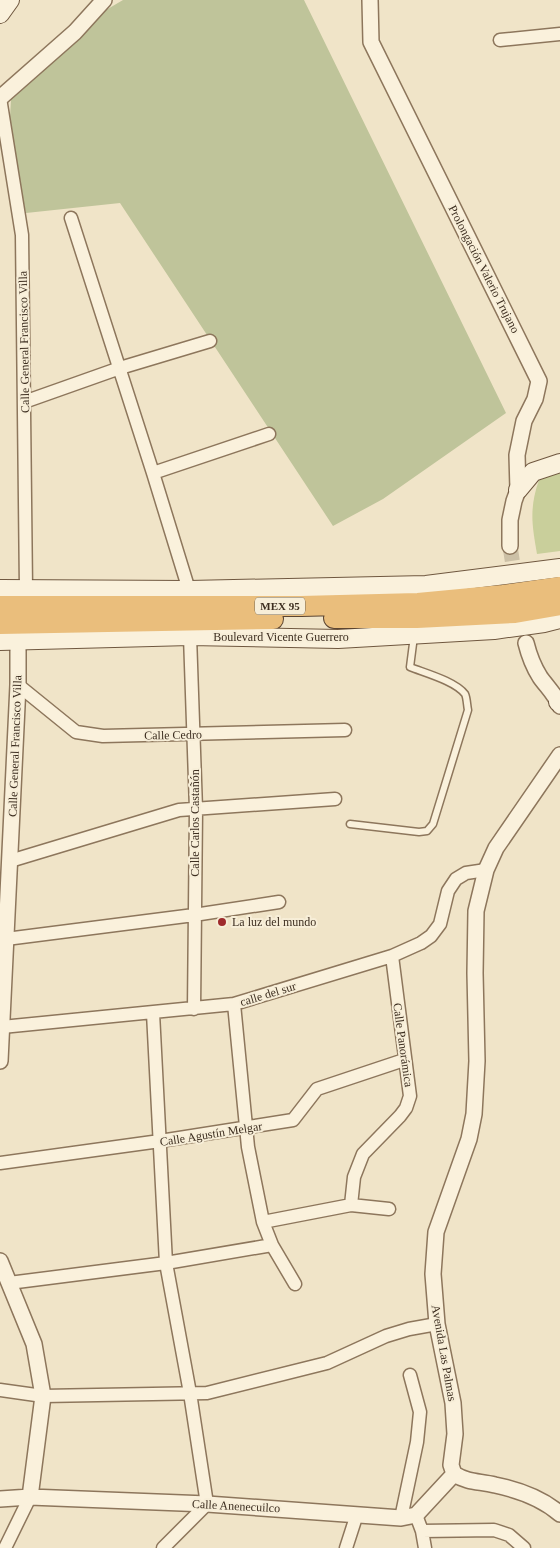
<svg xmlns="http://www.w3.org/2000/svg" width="560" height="1548" font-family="Georgia,serif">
  <rect width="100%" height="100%" fill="#f0e4c8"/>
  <!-- green -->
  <path fill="#c9cf9b" d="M560 470V551L537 554C532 526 529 508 539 480Z"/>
  <!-- cemetery -->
  <path fill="#bfc49a" d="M123 0H304L506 413 383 499 333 526 120 203 26 213 9 135 11 99 106 10Z"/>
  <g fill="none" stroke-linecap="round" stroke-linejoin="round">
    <!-- tertiary-tunnel -->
    <path stroke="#ccc0a6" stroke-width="15" stroke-dasharray="15 8" stroke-linecap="butt" d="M510 546 516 585"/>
    <defs>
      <path id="service" d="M350 824 419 832 427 831 433 824 468 710C467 706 467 698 465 694 455 681 425 673 410 667L414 636"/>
      <path id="minor" d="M500 40 560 34
        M0 98 22 235 26 589
        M71 218 153 473 189 590
        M24 402 120 368 210 341
        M153 473 269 434
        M190 636 196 809 194 1009
        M18 685 76 732 103 736 345 730
        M10 861 179 810 335 799
        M6 939 194 915 279 902
        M234 1004 248 1147 263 1222 272 1245 295 1284
        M153 1013 166 1263 190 1393 207 1504 163 1548
        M2 1027 234 1004 392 956 421 943 431 936 440 924 448 891 456 879 466 873 486 870
        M0 1163 160 1141 293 1120 317 1089 404 1060
        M351 1205 354 1177 363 1154 400 1116 406 1108 410 1096 392 956
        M263 1222 351 1205 389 1209
        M9 1283 166 1263 272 1245
        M0 1390 43 1396 207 1393 327 1363 386 1336 409 1329 437 1324
        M416 1515 422 1531 425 1548
        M401 1518 417 1442 420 1412 410 1375
        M422 1531 494 1530 509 1535 524 1548
        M5 1548 30 1497
        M346 1548 357 1514"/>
      <path id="tertiary" d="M370 0 371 42 539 381 535 399 524 421 517 455 518 490 514 501 510 520V546
        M0 98 75 32 104 0
        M526 643C529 655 533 666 540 677 547 687 555 694 560 706
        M0 1061 18 685V641
        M0 1261 34 1344 43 1396 30 1497
        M454 1474 451 1465 455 1434 453 1403 437 1324 433 1274 436 1232 469 1139 474 1114 477 1061 475 973 476 911 486 870 496 848 560 755
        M454 1474C469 1483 479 1481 495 1485 519 1490 542 1498 560 1514
        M0 1499 30 1497 207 1504 401 1518 416 1515 454 1474"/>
      <path id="secondary" d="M0 14 10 0
        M518 490 533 472 560 463
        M0 589 189 590 426 585 560 568
        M0 641 190 636 338 639 494 630 544 623 560 619
        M558 702H560"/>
      <path id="trunk" d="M0 606H301L418 603 503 595 560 587
        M334 618H417L515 613 560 605
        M0 624 273 619"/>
    </defs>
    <!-- service casing -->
    <use href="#service" stroke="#8d765c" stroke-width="9"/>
    <!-- minor casing -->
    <use href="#minor" stroke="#8d765c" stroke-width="15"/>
    <!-- tertiary casing -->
    <use href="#tertiary" stroke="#8d765c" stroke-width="18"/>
    <!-- secondary casing -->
    <use href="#secondary" stroke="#6f573f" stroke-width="20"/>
    <!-- trunk casing -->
    <use href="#trunk" stroke="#5b4430" stroke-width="22"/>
    <!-- service -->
    <use href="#service" stroke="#faf1dc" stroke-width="6"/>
    <!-- minor -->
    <use href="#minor" stroke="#faf1dc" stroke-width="12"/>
    <!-- tertiary -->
    <use href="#tertiary" stroke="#faf1dc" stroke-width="15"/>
    <!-- secondary -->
    <use href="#secondary" stroke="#faf1dc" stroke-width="18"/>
    <!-- trunk -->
    <use href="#trunk" stroke="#eabe7c" stroke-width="20"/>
  </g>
  <!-- markers -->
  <circle fill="#9e2a2b" stroke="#f7eed8" stroke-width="2" cx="222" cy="922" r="5"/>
  <g text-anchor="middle" stroke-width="4" stroke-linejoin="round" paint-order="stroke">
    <!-- shield labels -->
    <rect fill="#f7eed8" stroke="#756857" stroke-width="1" x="255" y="597.5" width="50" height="17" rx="4"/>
    <g font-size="11" font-weight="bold" fill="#3d2e20">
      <text x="280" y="610">MEX 95</text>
    </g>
    <!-- street labels -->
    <g font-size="12" fill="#3d2e20" stroke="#f7eed8">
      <text transform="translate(484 269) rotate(63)" y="4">Prolongación Valerio Trujano</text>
      <text transform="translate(24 342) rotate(-91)" y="4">Calle General Francisco Villa</text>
      <text x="281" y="641">Boulevard Vicente Guerrero</text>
      <text transform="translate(173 735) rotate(-1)" y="4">Calle Cedro</text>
      <text transform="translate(15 746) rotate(-88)" y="4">Calle General Francisco Villa</text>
      <text transform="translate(195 823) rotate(-90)" y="4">Calle Carlos Castañón</text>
      <text transform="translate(268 994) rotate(-17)" y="4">calle del sur</text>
      <text transform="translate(403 1045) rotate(82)" y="4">Calle Panorámica</text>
      <text transform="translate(211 1134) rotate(-9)" y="4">Calle Agustín Melgar</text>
      <text transform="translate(444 1353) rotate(80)" y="4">Avenida Las Palmas</text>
      <text transform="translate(236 1506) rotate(3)" y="4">Calle Anenecuilco</text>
    </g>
    <!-- poi labels -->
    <g font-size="12" fill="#3d2e20" stroke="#f7eed8" text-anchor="start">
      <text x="232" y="926">La luz del mundo</text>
    </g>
  </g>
</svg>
